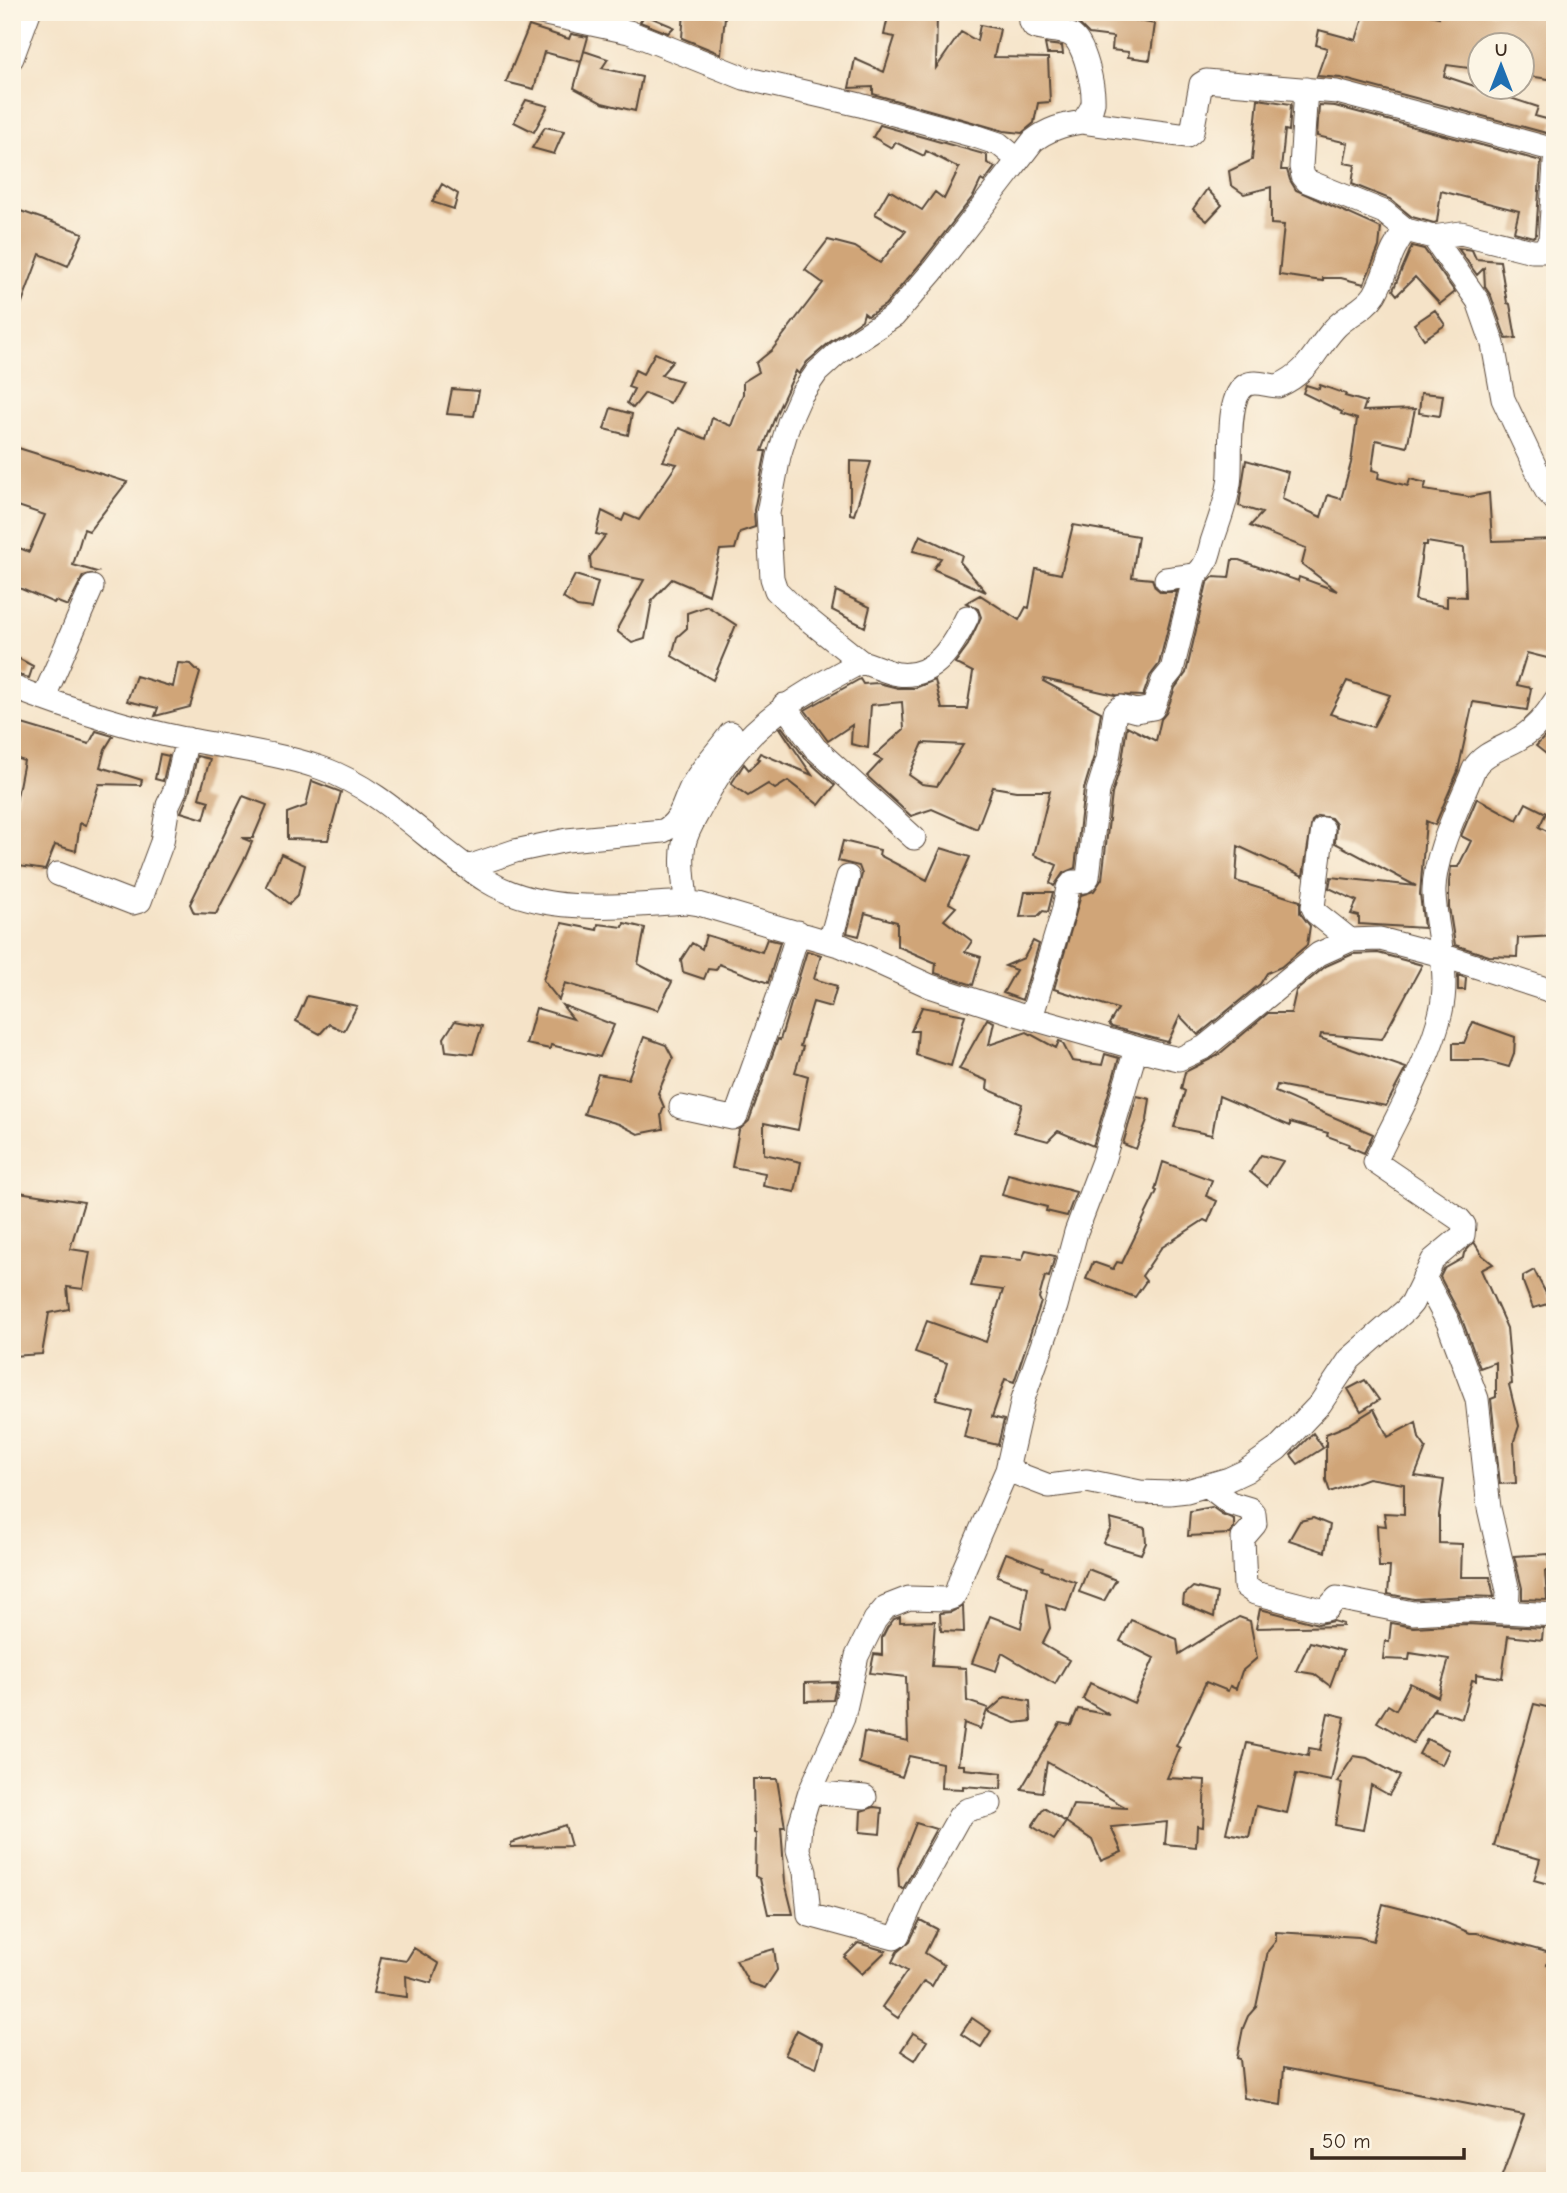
<svg xmlns="http://www.w3.org/2000/svg" width="1567" height="2193" font-family="'Comic Neue',sans-serif">
  <rect width="100%" height="100%" fill="#fcf5e5"/>
  <filter id="ink" filterUnits="userSpaceOnUse"><feTurbulence type="fractalNoise" baseFrequency=".0143" numOctaves="2"/><feDisplacementMap in="SourceGraphic" scale="14" xChannelSelector="R" yChannelSelector="G"/><feConvolveMatrix kernelMatrix="1 2 1 2 8 2 1 2 1" color-interpolation-filters="sRGB"/></filter>
  <filter id="wash" filterUnits="userSpaceOnUse"><feTurbulence type="fractalNoise" baseFrequency=".00686" numOctaves="4" result="noise"/><feDisplacementMap in="SourceGraphic" scale="28" xChannelSelector="R" yChannelSelector="G"/><feGaussianBlur stdDeviation="1.57" result="paint"/><feColorMatrix in="noise" values="0 0 0 0 0 0 0 0 0 0 0 0 0 0 0 0 0 1.4 0 .05"/><feComposite in="paint" operator="in"/></filter>
  <g filter="url(#wash)">
    <rect width="100%" height="100%" fill="#f5e3c8"/>
    <g id="blocks">
      <!-- building -->
      <path fill="#d0a578" fill-rule="evenodd" d="M684 12H709L725 17 721 54 682 38Z
        M889 12 916 18V12H937L936 68 961 32 977 41 980 25 1000 29 994 57 1048 58 1050 102 1038 103 1034 123 1022 133 1004 131 873 94V87L849 88 855 59 884 72 895 37 884 35Z
        M1055 12H1111L1129 16V19L1155 24 1150 60 1128 57 1129 52 1112 50 1113 37 1089 34 1077 22 1054 17Z
        M1365 12H1415L1439 17 1440 12H1530L1555 17V80L1522 75V46H1480V60L1476 69 1447 65 1444 76 1538 107 1535 116 1554 121 1550 134 1341 78 1317 76 1327 48 1316 45 1319 30 1356 40Z
        M645 15 674 27 668 33 640 22Z
        M529 26 569 39 571 34 588 37 581 62 544 52 534 89 506 82Z
        M1045 44 1062 46 1063 54H1047Z
        M584 51 608 59 602 68 642 77 635 111 602 103 574 88Z
        M1258 99 1291 104 1289 131 1285 130 1281 170H1287L1290 180 1296 190 1381 228 1379 247 1364 284 1341 278H1323V281L1279 275 1284 225 1271 224V187L1244 194 1231 185 1229 171 1252 160Z
        M526 100 548 106 534 132 514 122Z
        M1319 105 1335 106 1541 161 1536 235 1533 237 1514 232 1519 211 1441 191 1437 222 1434 223 1412 217 1390 199 1352 184 1355 165 1344 163 1348 143 1317 136Z
        M880 125 987 155V163L995 167 984 182 981 180 974 195 921 263 885 305 868 316 864 313 862 320 830 342 807 362 799 374 796 371 777 412 762 451H766L754 510 755 527 740 532 735 549 720 550 709 595 672 579 652 600 645 639 632 643 618 632V627L644 580 591 569 590 557 605 536 596 534 602 511 622 521 625 514 639 520 677 464 663 461 679 428 706 439 712 418 731 426 743 394V382L759 372 756 363 772 350 823 283 805 270 828 240 855 247 880 263 906 231 875 214 889 190 922 210 935 192 944 199 959 168 926 151 924 156 895 142 892 148 873 137Z
        M545 127 564 131 554 154 532 148Z
        M442 184 458 194 454 209 432 202Z
        M1207 189 1222 205 1207 221 1193 209Z
        M12 208 83 233 68 266 40 254 14 324H12Z
        M1412 246 1424 249 1455 292 1440 304 1415 277 1397 295 1393 290Z
        M1458 248 1472 250 1476 259 1500 261 1507 303 1510 304 1516 338 1506 339 1491 296 1485 287 1484 268 1477 275Z
        M1435 310 1445 325 1424 339 1414 324Z
        M655 353 673 361 661 375 682 381 670 403 645 393 633 408 627 403 634 389 628 387 635 370 643 374Z
        M1320 385 1346 394 1345 396 1366 402 1363 411 1415 409 1407 447 1376 440 1372 470 1379 472 1378 478 1408 486 1410 479 1426 483 1424 490 1469 497 1489 493 1492 541 1555 539V660L1527 653 1517 685 1531 688 1527 710 1473 702 1458 771 1435 825 1426 821 1420 894 1424 928 1359 924V916L1351 914 1357 901 1329 888 1331 877 1416 886 1335 843 1336 824 1331 818 1318 816 1312 821 1303 876 1238 846 1236 881 1300 901V913L1310 926 1307 945 1281 967 1267 973 1260 984 1198 1035 1180 1016 1168 1042 1160 1040 1112 1027 1109 1024 1118 1009 1054 989 1081 895 1094 891 1102 879 1112 794 1122 761 1127 726 1156 741 1161 719 1166 713 1175 688 1186 673 1207 583 1213 577 1229 578 1232 560H1239L1298 581 1299 577 1337 591 1302 564 1306 548 1250 526 1262 513 1239 506 1246 460 1288 472 1282 499 1321 517 1328 495 1341 499 1351 463 1357 419 1341 414 1342 412 1303 393 1306 385 1319 389ZM1427 542 1464 548 1466 597 1447 596V607L1415 600 1423 545H1427ZM1347 681 1390 695 1373 727 1330 714Z
        M452 389 479 391 474 416 447 414Z
        M1421 393 1443 395 1440 416 1419 413Z
        M611 408 632 414 628 435 604 429Z
        M12 446 127 482 89 531 84 529 73 565 97 572 83 576 68 606 55 601 54 603 12 585V545L29 552 45 515 12 504Z
        M850 461 871 462 854 515 850 514Z
        M1073 525 1138 536 1132 577 1152 579 1155 587 1161 592H1177L1159 664 1150 676 1143 696 1115 695 1044 679 1043 681 1101 712 1094 756 1084 789 1075 868 1063 873 1054 886 1050 883 1057 865 1034 855 1050 791H1016L993 787 977 829 932 809 911 816 867 776 882 760 874 756 904 729 902 702 871 705 868 748 851 744 852 725 828 741 805 710 860 679 863 684 878 683 898 688H915L935 680 942 709H967L973 672 955 663 968 645 981 617 978 609 966 603 980 595 1019 620 1026 607 1029 608 1036 569 1061 574ZM923 743 963 745 937 786 922 784 909 775Z
        M920 535 962 555 960 562 986 592 933 569 941 558 913 551Z
        M575 575 598 582 591 609 577 607 563 598Z
        M836 591 870 607 865 627 832 610Z
        M707 606 736 625 713 680 672 656 677 637 687 628V613Z
        M12 655 33 666 29 678 12 673Z
        M178 663 191 664 200 673 190 707 155 716 158 708 127 701 136 676 173 687Z
        M12 702 21 705 17 720H12Z
        M12 721 89 744 96 731 113 736 105 749 100 767 142 780 141 785 99 784 86 825 80 823 76 851 55 845 45 870 12 865V802H16L24 761 12 757Z
        M1555 726V761L1536 746Z
        M782 727 805 758 835 785 819 805 788 781 775 789 768 784 748 796 731 784 744 764 749 770 759 759 757 758 760 753 812 775 780 728Z
        M160 754 169 756 163 781 155 779Z
        M197 756 210 759 199 798 209 801 204 819 181 812 189 793Z
        M312 781 341 792 328 840 287 839V813L306 806Z
        M243 796 267 805 253 838H242L252 842 246 856 216 914 194 913 190 904Z
        M1477 798 1517 820 1526 803 1546 813 1539 827 1555 835V936L1518 938 1517 957 1489 956 1455 945 1449 907V882L1451 867H1458L1471 841 1461 836Z
        M843 841 880 850 879 855 927 880 941 848 970 857 949 903 956 907 944 920 972 941 965 952 981 957 973 985 935 973 936 963 897 946V922L865 913 859 936 847 933 862 874 859 866 838 861Z
        M281 854 305 865 298 895 289 904 266 886Z
        M1025 892H1053L1048 912 1043 911 1038 916 1020 917Z
        M562 923 597 930 598 924 623 927 624 923 645 928 638 964 672 982 658 1010 565 983 559 1000 543 980Z
        M706 935 762 952 767 939 780 942 768 983 719 964 716 970 708 969 704 979 683 972 681 960 692 943 702 949Z
        M1033 941 1039 944 1022 1000 1003 993 1016 970 1005 966 1024 958Z
        M807 951 821 955 814 979 837 986 831 1007 813 1002 800 1046 803 1047 795 1072 808 1076 798 1130 764 1123V1154L801 1162 795 1192 763 1186 765 1173 732 1167 739 1130 749 1121 778 1039 780 1040Z
        M1378 953 1422 965 1382 1039 1321 1034 1320 1038 1406 1068 1386 1106 1277 1085 1275 1092 1373 1134 1364 1153 1348 1146 1349 1144 1327 1136 1328 1133 1290 1122V1126L1219 1096 1212 1135 1174 1127 1185 1091 1181 1089 1185 1072 1217 1056 1268 1013H1291L1296 991 1326 966 1353 954Z
        M1458 975 1466 978 1465 990H1458Z
        M307 996 357 1006 344 1031 329 1024 320 1034 296 1021Z
        M562 1005 614 1025 600 1057 551 1045 550 1049 526 1044 536 1008 573 1019Z
        M922 1007 965 1015 951 1066 916 1055 918 1031H911Z
        M987 1019 994 1022 989 1045 1027 1032 1056 1048 1059 1041 1062 1042 1072 1061 1102 1065 1105 1054 1119 1058 1093 1146 1058 1131 1048 1141 1014 1132 1022 1104 987 1089 988 1081 959 1069Z
        M455 1021 482 1026 473 1054 446 1051 444 1038Z
        M1473 1022 1515 1037 1514 1054 1509 1067 1484 1060H1453V1043H1464Z
        M644 1037 666 1045 673 1058 658 1093 664 1107 661 1115 663 1129 638 1134 619 1124 584 1114 598 1074 628 1079Z
        M1137 1096 1150 1099 1147 1120 1136 1149 1123 1144Z
        M1261 1155 1283 1161 1267 1186 1250 1172Z
        M1163 1162 1212 1180 1206 1196 1217 1201 1208 1222 1204 1220 1161 1248 1142 1276 1146 1281 1135 1297 1086 1279 1093 1262 1113 1269 1117 1262 1122 1263 1157 1191 1155 1190Z
        M1008 1174 1076 1192 1067 1216 1046 1211 1047 1207 1002 1195Z
        M12 1191 84 1202 70 1249 90 1252 83 1289 67 1287 69 1309 49 1313 42 1354 12 1356Z
        M1474 1242 1482 1255 1493 1264 1481 1270 1507 1328 1512 1384 1509 1385 1519 1426 1514 1441 1516 1483 1500 1484 1491 1399 1496 1397V1362L1480 1368 1461 1317 1440 1277 1444 1269 1463 1258 1464 1253Z
        M1026 1250 1055 1256 1049 1277 1045 1276 1039 1298 1041 1302 1014 1382 1005 1379 992 1417 1004 1420 998 1445 964 1437 971 1408 936 1399 947 1363 915 1352 927 1321 986 1342 1003 1290 971 1286 981 1256 1022 1260Z
        M1534 1270 1551 1303 1533 1308 1523 1282V1276Z
        M1365 1380 1379 1400 1361 1411 1348 1389Z
        M1374 1409 1388 1437 1416 1422 1419 1438 1426 1448 1415 1476 1444 1480 1439 1515V1543L1462 1544 1461 1577H1490L1494 1597 1466 1596 1414 1599 1388 1594 1390 1567H1379L1377 1525 1386 1526 1384 1513 1404 1514V1484L1368 1478 1330 1492 1326 1480V1434L1348 1425Z
        M1313 1433 1323 1448 1298 1464 1291 1455Z
        M1212 1507 1222 1514 1234 1519V1527L1230 1534 1188 1536 1190 1511Z
        M1313 1518 1330 1525 1325 1552 1289 1540 1300 1521Z
        M1110 1519 1145 1528 1146 1543 1141 1554 1103 1543 1111 1528Z
        M1006 1553 1043 1567 1042 1570 1076 1582 1066 1611 1046 1605 1050 1628 1042 1644 1069 1660 1055 1684 1002 1653 996 1671 972 1663 990 1616 1021 1628 1028 1587 997 1576Z
        M1549 1554 1550 1571H1545L1547 1600 1522 1599V1588L1514 1556Z
        M1088 1569 1116 1580 1104 1601 1079 1592Z
        M1193 1587 1217 1593 1214 1617 1183 1604 1184 1595Z
        M963 1606 964 1632 941 1631 940 1613 951 1612Z
        M1260 1609 1318 1624 1333 1621 1343 1624V1626L1256 1628Z
        M900 1617V1622L935 1621 932 1666 966 1668 967 1701 988 1708 980 1729 964 1723 958 1765H964V1769L1002 1773 1001 1789 963 1786V1789L941 1788 942 1763 909 1756 902 1777 859 1763 864 1732 908 1741 906 1677 870 1673 874 1654 882 1655V1638L887 1628 894 1619Z
        M1239 1617 1250 1621 1257 1658 1242 1671 1236 1689 1230 1686 1228 1691 1206 1682 1176 1746 1180 1748 1167 1778 1205 1780 1203 1827 1197 1826 1196 1847 1165 1844 1167 1822 1111 1827 1122 1852 1101 1861 1092 1840 1066 1822 1073 1805 1127 1808 1047 1762 1042 1792 1021 1789 1060 1723 1071 1725 1078 1709 1110 1715 1083 1699 1090 1683 1134 1703 1154 1658 1120 1641 1131 1620 1177 1639 1179 1654Z
        M1391 1623 1413 1627 1467 1624 1543 1628 1542 1640 1508 1636 1502 1678 1476 1674V1681L1472 1680 1462 1718 1434 1710 1435 1707 1413 1743 1377 1722 1388 1705 1396 1710 1410 1683 1438 1697 1449 1659 1410 1653 1409 1660 1383 1659 1385 1641 1389 1642Z
        M1310 1642 1343 1651 1330 1686 1314 1674 1296 1671Z
        M837 1682 833 1700 805 1701V1683Z
        M1005 1697 1030 1701 1031 1721 1015 1723 988 1712Z
        M1534 1704 1555 1709V1886L1534 1880 1540 1859 1494 1846Z
        M1328 1713 1345 1717 1331 1781 1296 1774 1287 1813 1256 1806 1249 1837 1226 1833 1247 1743 1308 1756 1309 1748 1320 1750Z
        M1427 1739 1449 1750 1442 1765 1419 1754Z
        M1354 1756 1367 1758 1400 1776 1389 1795 1371 1785 1363 1830 1335 1825 1342 1783 1337 1782Z
        M753 1779H777L785 1827H781L785 1882 793 1914H768L760 1879 755 1876 756 1834 754 1833Z
        M874 1807 882 1808 880 1834 860 1832 861 1811Z
        M1044 1808 1066 1822 1054 1840 1032 1826Z
        M916 1823 936 1829 903 1889 899 1887 898 1868Z
        M565 1825 571 1846 511 1847V1843Z
        M1383 1904 1430 1916 1470 1933H1477L1550 1953 1547 1965 1555 1966V2181H1500L1524 2115 1284 2068 1281 2105 1244 2098 1240 2059 1237 2058 1243 2028 1248 2016 1256 2007 1268 1951 1276 1941V1932L1359 1937 1373 1941Z
        M920 1920 937 1929 925 1953 944 1965 932 1986 924 1981 898 2018 882 2007 907 1971 892 1962 897 1952 910 1941Z
        M858 1943 886 1951 862 1974 844 1957Z
        M414 1948 439 1964 431 1983 406 1976 407 1997 373 1993 381 1957 406 1961Z
        M774 1949 777 1970 765 1988 749 1983 736 1960Z
        M972 2018 991 2031 981 2047 961 2034Z
        M797 2030 823 2044 816 2068 785 2055Z
        M913 2033 927 2041 915 2060 901 2051Z"/>
    </g>
  </g>
  <g filter="url(#ink)">
    <use href="#blocks" fill-opacity="0" stroke="#574638" stroke-width="2"/>
    <g fill="none" stroke-linecap="round" stroke-linejoin="round">
      <defs>
        <path id="street" d="M536 12 629 32 744 78 860 105 978 137 999 144 1017 159
          M12 58 29 12
          M1306 89 1301 167 1303 176 1307 181 1384 212 1406 230 1433 237 1461 233 1532 251H1543L1550 240 1555 163
          M1082 122 1187 136 1192 132 1201 84 1206 81 1337 92 1555 150
          M1433 237 1478 301 1493 344 1503 399 1546 490 1555 500
          M1166 579 1195 575C1206 568 1209 554 1212 542 1218 523 1226 504 1229 484 1233 462 1224 397 1246 385 1255 380 1268 386 1278 386 1310 372 1314 351 1334 329 1346 315 1365 310 1375 294 1388 271 1388 252 1406 230
          M861 662 795 609 776 590 772 578 768 513 779 456 789 422 801 395 817 372 839 352 894 316 932 272 1033 141C1048 129 1063 125 1082 122 1087 116 1092 110 1093 103 1094 88 1085 43 1071 35 1060 29 1046 32 1034 27L1031 22 1030 12
          M12 687C69 709 126 727 185 739 231 748 277 753 321 768 385 790 431 846 487 881 544 916 623 906 686 902L699 904 842 946 930 986 1016 1014 1157 1054 1179 1059 1205 1047 1319 954 1350 940 1380 939 1441 955 1555 992
          M43 699 92 587
          M784 705 815 748 914 838
          M1323 829 1313 907 1316 913 1350 940
          M468 867 515 851 567 840 663 831C683 821 683 800 694 782 705 764 719 750 731 733
          M58 874 133 903 140 901 162 842 168 805 175 790 187 739
          M686 902C685 884 680 862 684 844 687 830 696 817 702 805 739 729 790 700 861 662 873 665 886 672 898 674 935 679 954 644 967 617
          M830 942 848 877
          M1031 1018 1063 912 1068 888 1073 882 1084 881 1088 877 1098 791 1108 759 1115 712 1121 707 1136 711 1153 708 1163 681 1172 670 1195 575
          M681 1107 732 1118 736 1116 779 995 798 932
          M1424 1277 1448 1322 1477 1399 1489 1508 1508 1591 1507 1612
          M1007 1470 1049 1486 1087 1481 1140 1492 1169 1493 1187 1491 1229 1479 1246 1471 1277 1449 1320 1404 1350 1359 1406 1310 1412 1303 1433 1260 1463 1235 1464 1225 1459 1219 1375 1162C1396 1117 1431 1058 1441 1011 1450 973 1436 932 1434 895 1432 858 1460 804 1474 769 1482 753 1506 747 1520 738 1535 729 1546 716 1555 701
          M1208 1486 1230 1503 1250 1509 1254 1514 1255 1524 1243 1538 1245 1586 1255 1593 1321 1610 1327 1609 1337 1598 1413 1613 1467 1610 1555 1615
          M810 1792 865 1797
          M990 1804 967 1810 959 1817 916 1894 898 1935 894 1938 809 1915 805 1872 798 1850 800 1825 810 1792 843 1718 857 1656 875 1620 886 1607 909 1598 947 1599 953 1597 957 1590 964 1569 1007 1470 1023 1399 1056 1306 1076 1232 1103 1161 1136 1049"/>
      </defs>
      <!-- street casing -->
      <use href="#street" stroke="#574638" stroke-width="25"/>
      <!-- street -->
      <use href="#street" stroke="#fff" stroke-width="23"/>
    </g>
  </g>
  <!-- margin -->
  <rect width="1567" height="2193" fill="none" stroke="#fcf5e5" stroke-width="42"/>
  <!-- north arrow -->
  <g transform="translate(1501 66)"><circle r="33" fill="#fcf5e5" stroke="#afa495" stroke-width="2"/>
  <path d="M0-5L12 26L0 18L-12 26Z" fill="#1f6fb2"/>
  <text y="-10" font-size="19" font-weight="bold" text-anchor="middle" fill="#3b2a1e">U</text>
  </g>
  <!-- scale -->
  <path d="M1312 2148v10h152v-10" fill="none" stroke="#3b2a1e" stroke-width="3.5"/>
  <text x="1322" y="2148" font-size="21" fill="#3b2a1e" stroke="#fcf5e5" stroke-width="5" paint-order="stroke">50 m</text>
</svg>
